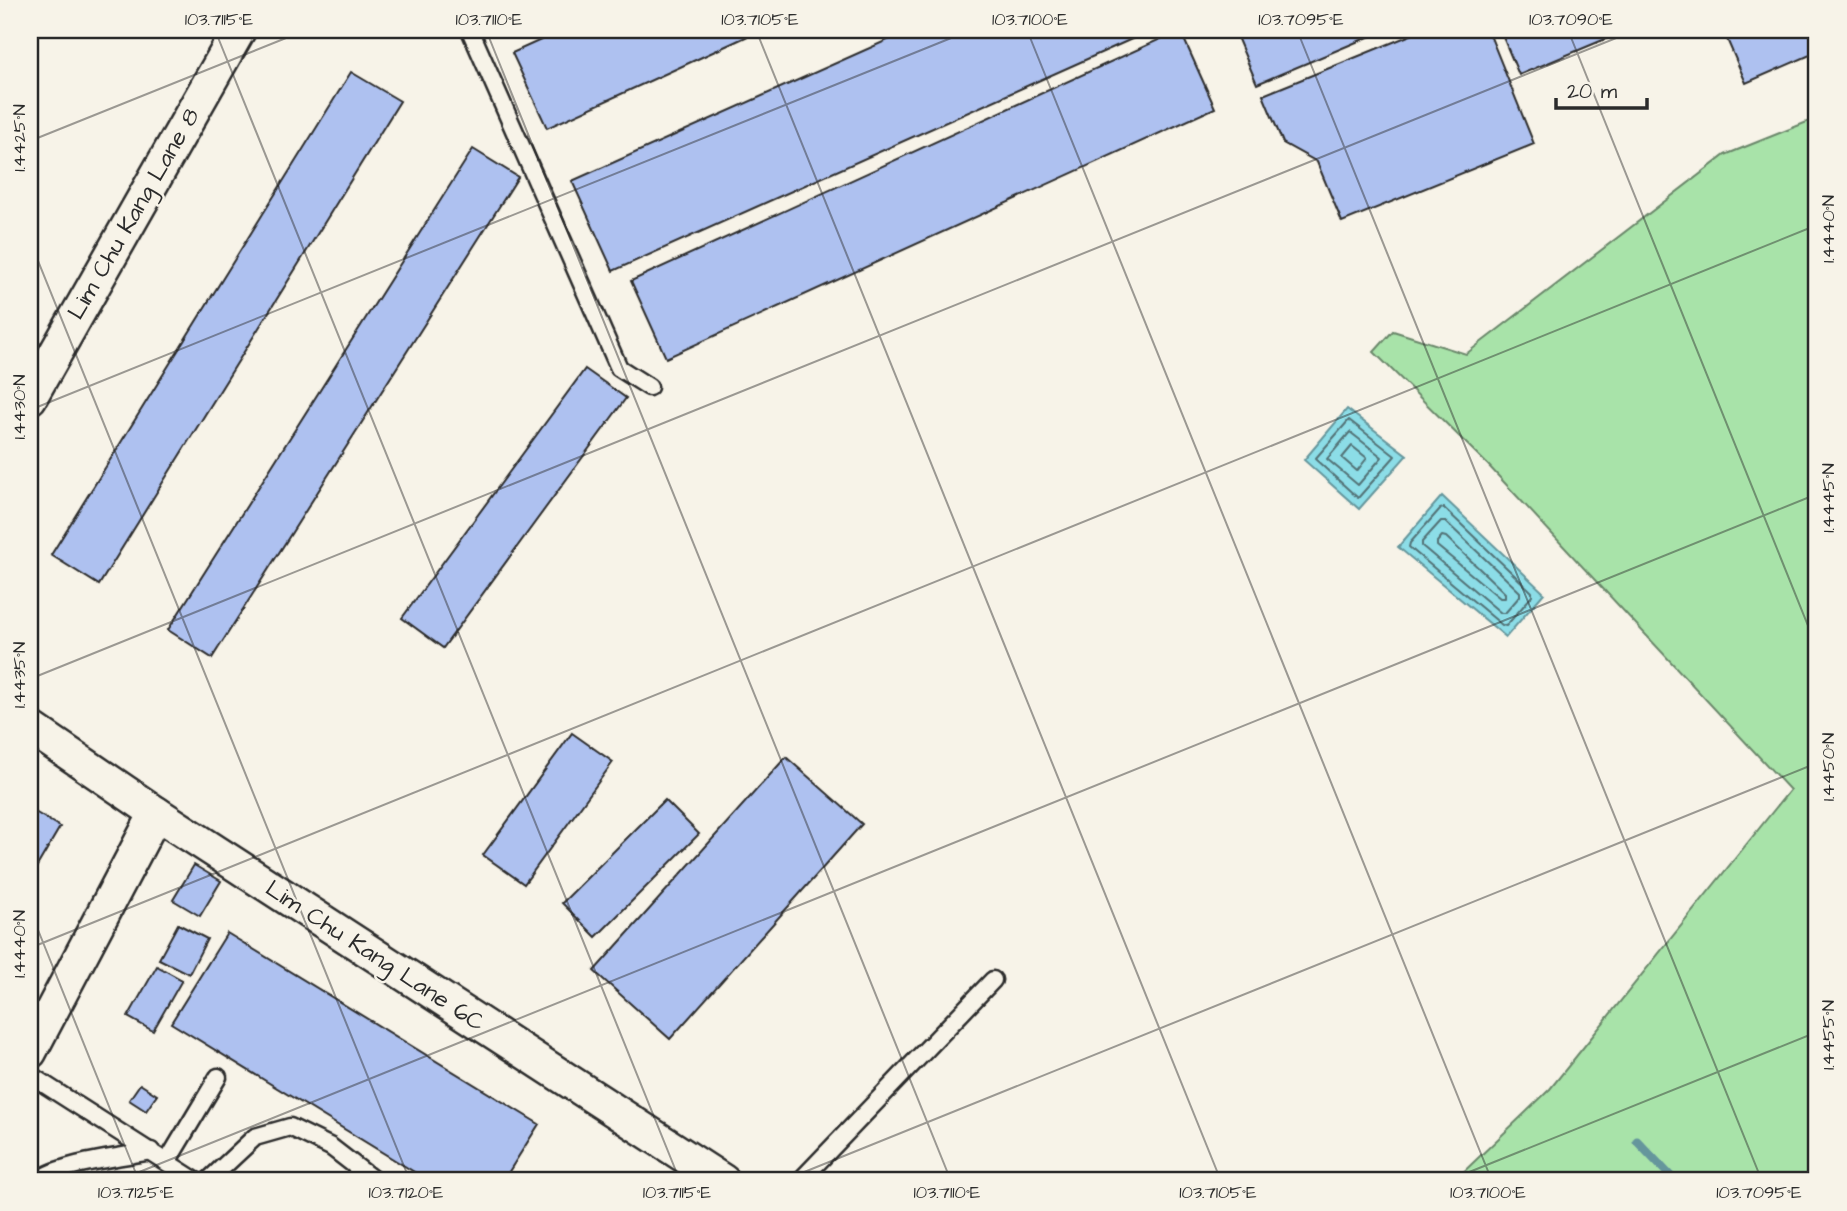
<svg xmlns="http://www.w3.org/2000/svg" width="1847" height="1211" font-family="'Architects Daughter',sans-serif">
<rect width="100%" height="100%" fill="#f7f3e8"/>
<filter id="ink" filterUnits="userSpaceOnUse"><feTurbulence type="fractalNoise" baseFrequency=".0143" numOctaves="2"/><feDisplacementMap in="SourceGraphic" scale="14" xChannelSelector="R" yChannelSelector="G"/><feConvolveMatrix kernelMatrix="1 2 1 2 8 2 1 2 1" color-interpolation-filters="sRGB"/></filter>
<g filter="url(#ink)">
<polygon fill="#a8e3a9" stroke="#6a876a" stroke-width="2" points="1817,118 1817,1181 1454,1181 1550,1089 1790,790 1488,465 1374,352 1393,331 1466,354 1725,155"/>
<g fill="#8cdde7" stroke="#65969c" stroke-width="2">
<polygon points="1347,409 1407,455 1359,509 1304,460"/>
<polygon points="1442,496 1544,593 1506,637 1398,547"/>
</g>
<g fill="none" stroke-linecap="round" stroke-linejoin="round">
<g stroke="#527276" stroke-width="2">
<polygon points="1349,420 1395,456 1358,498 1315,459"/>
<polygon points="1350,432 1382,457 1358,485 1327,459"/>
<polygon points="1352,446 1367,458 1357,471 1342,458"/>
<polygon points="1444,508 1532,592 1532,596 1506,626 1502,625 1409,547 1410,543 1440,509"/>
<polygon points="1441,521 1445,521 1520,592 1520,596 1505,613 1501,613 1422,546 1422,542"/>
<polygon points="1442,536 1446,537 1505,593 1505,598 1500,598 1437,546 1437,542"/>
</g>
<polyline stroke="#65969c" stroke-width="9" points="1637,1141 1675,1181"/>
</g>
<g fill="#aec1f0" stroke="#2b2b2b" stroke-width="2">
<polygon points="563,30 761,30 547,128 512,53"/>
<polygon points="910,30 1152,30 613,271 572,181"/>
<polygon points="1180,30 1215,108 666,358 631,281"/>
<polygon points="1234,30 1385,30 1257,84"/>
<polygon points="1423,30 1488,30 1534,144 1342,222 1317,162 1283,143 1263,95"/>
<polygon points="1500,30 1627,30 1519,75"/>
<polygon points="1723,30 1817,30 1817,52 1746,83"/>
<polygon points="351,72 400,101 99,585 51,555"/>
<polygon points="473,149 518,177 212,658 168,630"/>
<polygon points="585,369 626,398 443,648 402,618"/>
<polygon points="572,733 613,762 524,884 483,855"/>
<polygon points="786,757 862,824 670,1039 594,971"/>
<polygon points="665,800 699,834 596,937 562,903"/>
<polygon points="30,809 60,827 30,878"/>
<polygon points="194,865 221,881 200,916 173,900"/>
<polygon points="178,924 207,939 189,974 159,959"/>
<polygon points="227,933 539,1124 503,1181 429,1181 171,1023"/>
<polygon points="157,966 182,980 153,1031 128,1017"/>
<polygon points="140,1084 157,1095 146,1111 129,1100"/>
</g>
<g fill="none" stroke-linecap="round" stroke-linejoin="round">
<g stroke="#2b2b2b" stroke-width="21">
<g id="service">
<polyline points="470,30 619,368 649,387"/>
<polyline points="30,1075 196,1181"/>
<polyline points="167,1162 218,1077"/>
<path d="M 37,1181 C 60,1163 121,1157 151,1151"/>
<polyline points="208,1181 255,1137 290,1127 331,1147 375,1181"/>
<polyline points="800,1181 993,980"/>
</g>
</g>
<g stroke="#2b2b2b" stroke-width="37">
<g id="minor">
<polyline points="30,398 239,30"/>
<polyline points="30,727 156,813 723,1181"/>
<polyline points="30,1052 156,813"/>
</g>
</g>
<use href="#service" stroke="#f7f3e8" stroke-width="16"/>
<use href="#minor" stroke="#f7f3e8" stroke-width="32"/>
</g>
</g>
<path fill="none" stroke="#2b2b2b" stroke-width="2" stroke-opacity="0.45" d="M 215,30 L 680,1181M 486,30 L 951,1181M 756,30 L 1221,1181M 1027,30 L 1492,1181M 1297,30 L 1762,1181M 1568,30 L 1817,648M 30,141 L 306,30M 30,241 L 410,1181M 30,410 L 971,30M 30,679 L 1636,30M 30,910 L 139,1181M 30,948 L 1817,225M 117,1181 L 1817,494M 782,1181 L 1817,763M 1447,1181 L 1817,1032"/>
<g text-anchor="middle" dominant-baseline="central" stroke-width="5" stroke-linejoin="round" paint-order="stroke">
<g font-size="24" fill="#2b2b2b" stroke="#f7f3e8">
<text transform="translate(134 214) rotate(-60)">Lim Chu Kang Lane 8</text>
<text transform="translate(375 956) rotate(33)">Lim Chu Kang Lane 6C</text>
</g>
</g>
<rect width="1847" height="1211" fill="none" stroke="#f7f3e8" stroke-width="77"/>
<path d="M1556 98v10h91v-10" fill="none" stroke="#2b2b2b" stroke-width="3.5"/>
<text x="1567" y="98" font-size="21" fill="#2b2b2b" stroke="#f7f3e8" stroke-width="5" paint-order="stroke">20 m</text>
<rect x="38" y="38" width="1770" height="1134" fill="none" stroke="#2b2b2b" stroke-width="2.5"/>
<g font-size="18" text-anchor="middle" fill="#2b2b2b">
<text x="219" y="25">103.7115°E</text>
<text x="489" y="25">103.7110°E</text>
<text x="760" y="25">103.7105°E</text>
<text x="1030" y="25">103.7100°E</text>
<text x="1301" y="25">103.7095°E</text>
<text x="1571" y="25">103.7090°E</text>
<text transform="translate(19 138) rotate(-90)" y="6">1.4425°N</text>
<text transform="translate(1828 229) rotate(-90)" y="6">1.4440°N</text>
<text transform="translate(19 407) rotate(-90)" y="6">1.4430°N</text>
<text transform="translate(1828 498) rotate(-90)" y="6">1.4445°N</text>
<text transform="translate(19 675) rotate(-90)" y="6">1.4435°N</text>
<text transform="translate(1828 767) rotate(-90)" y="6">1.4450°N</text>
<text transform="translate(19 944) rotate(-90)" y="6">1.4440°N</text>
<text transform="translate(1828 1035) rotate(-90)" y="6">1.4455°N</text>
<text x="136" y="1198">103.7125°E</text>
<text x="406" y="1198">103.7120°E</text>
<text x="677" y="1198">103.7115°E</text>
<text x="947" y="1198">103.7110°E</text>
<text x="1218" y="1198">103.7105°E</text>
<text x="1488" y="1198">103.7100°E</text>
<text x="1759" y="1198">103.7095°E</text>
</g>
</svg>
